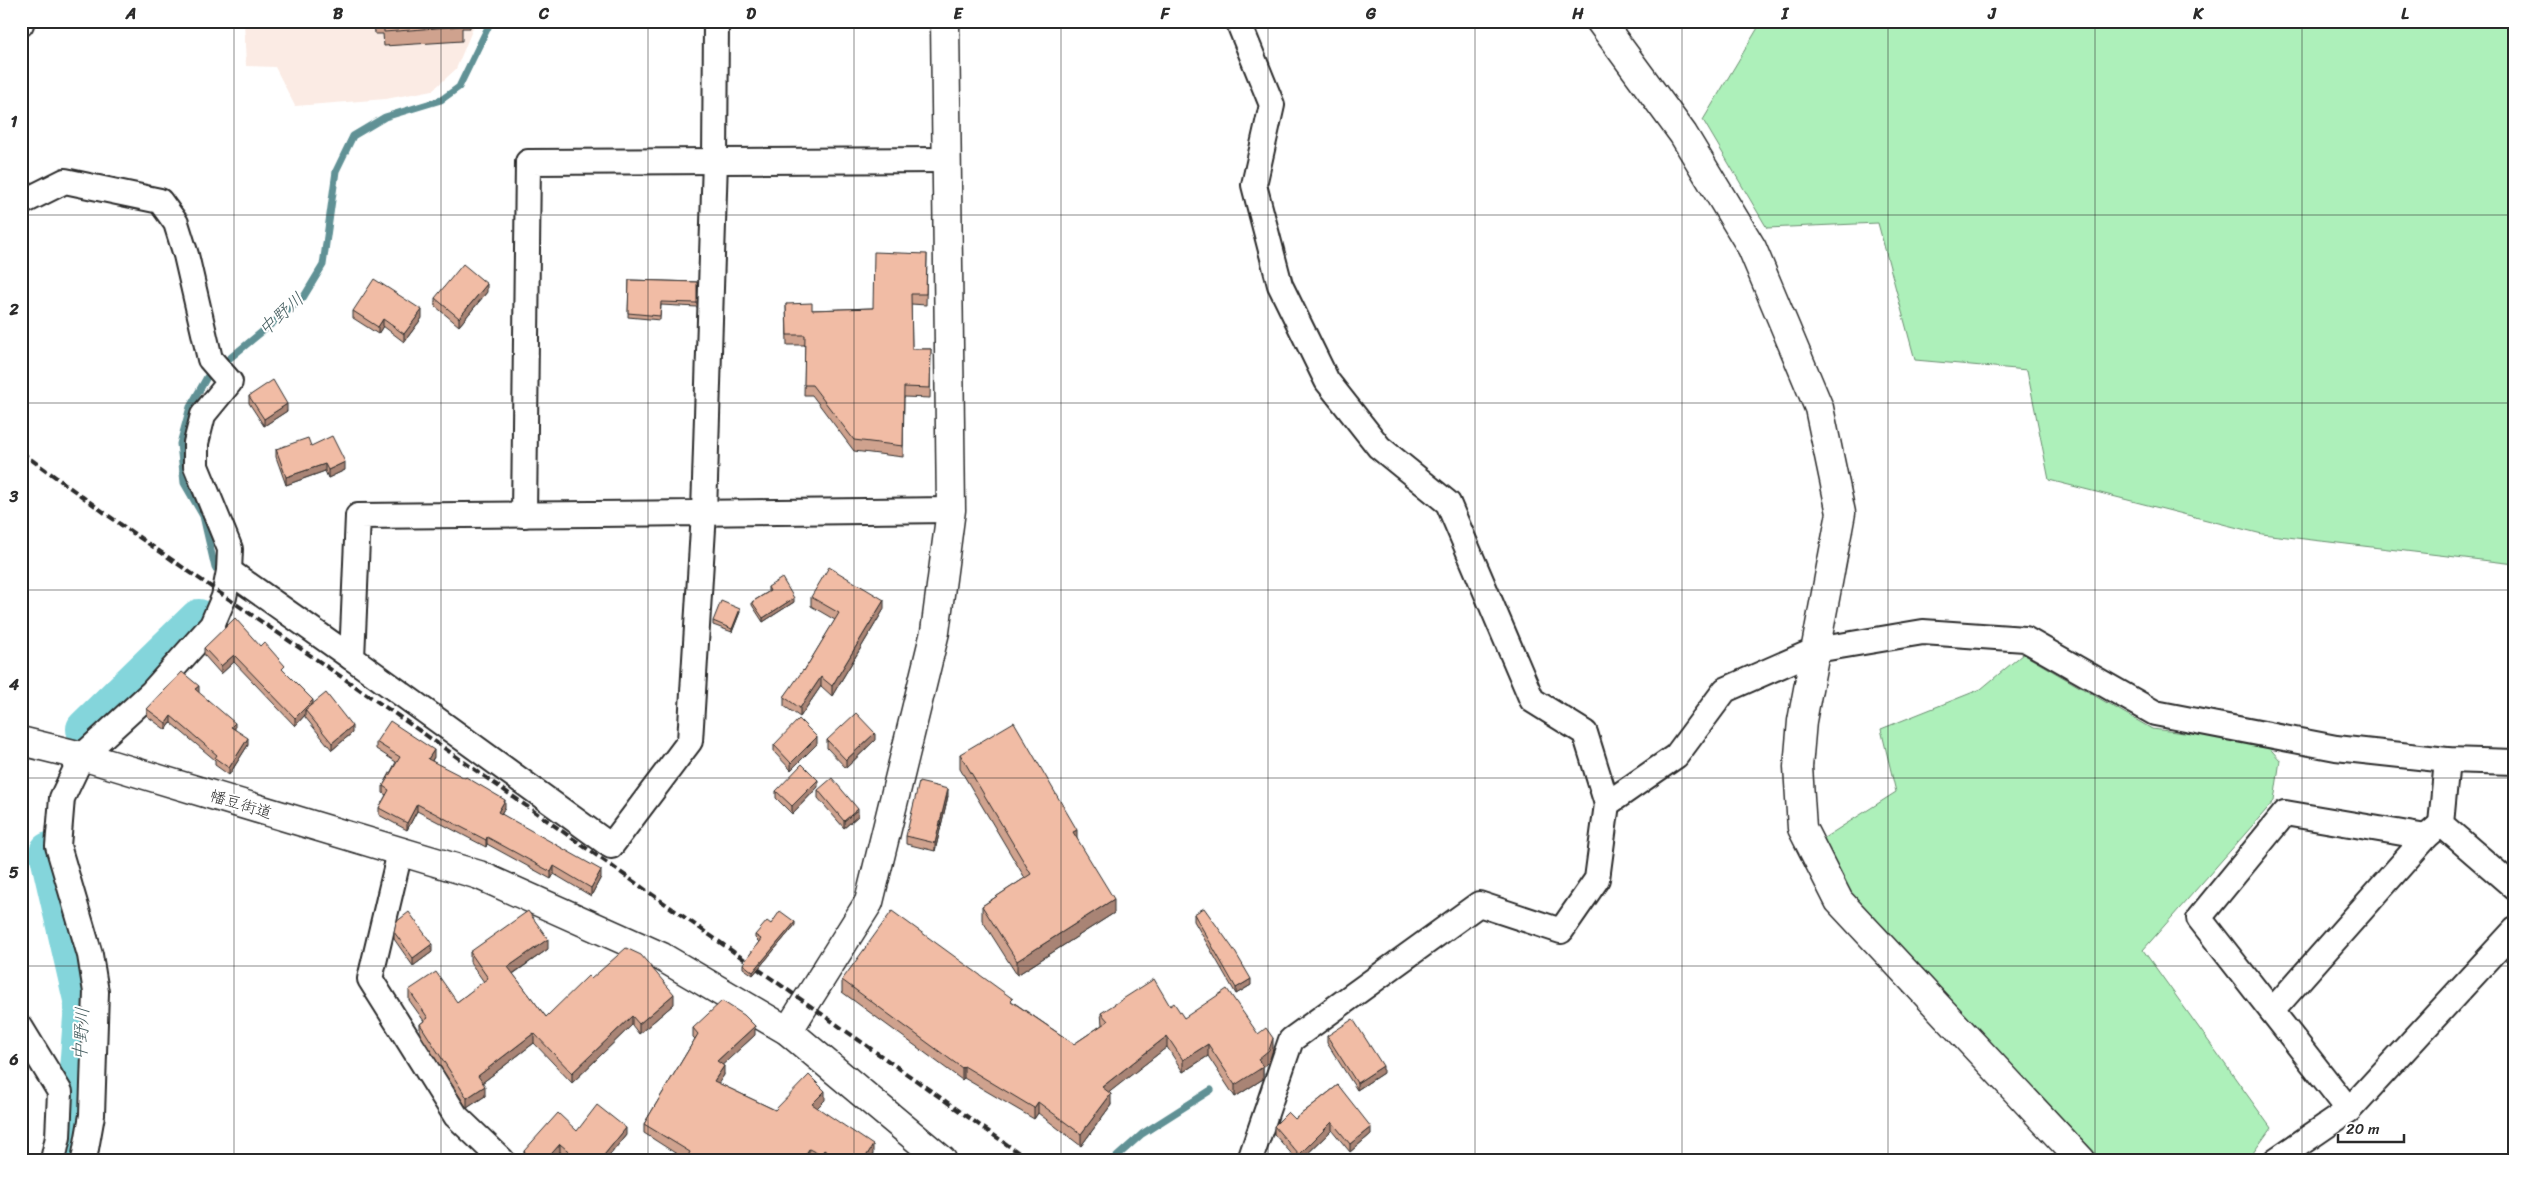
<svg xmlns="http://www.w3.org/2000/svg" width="2536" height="1181" font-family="Sriracha,'Klee One',sans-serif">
<rect width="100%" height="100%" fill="#fff"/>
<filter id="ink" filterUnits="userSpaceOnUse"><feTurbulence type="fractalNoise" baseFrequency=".02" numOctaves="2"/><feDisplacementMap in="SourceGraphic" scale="10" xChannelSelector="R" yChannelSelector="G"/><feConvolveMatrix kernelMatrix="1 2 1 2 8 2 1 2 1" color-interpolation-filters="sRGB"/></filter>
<g filter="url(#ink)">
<polygon fill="#fbebe4" points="244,21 476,21 456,69 433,90 386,99 295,106 275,67 246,66"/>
<g fill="#adf0ba" stroke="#6c8e72">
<polygon points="1762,21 2515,21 2515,564 2262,534 2049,480 2027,370 1915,360 1878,223 1767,228 1703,120"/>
<polygon points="2023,654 2152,729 2265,743 2280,760 2274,801 2143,950 2271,1128 2253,1153 2239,1160 2102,1160 1848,894 1824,838 1896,792 1881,729 1981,689"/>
</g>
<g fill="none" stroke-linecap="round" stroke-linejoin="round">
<g stroke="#609195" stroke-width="7">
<polyline points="215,568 203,516 184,483 180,444 190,407 207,377 303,298 323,265 336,171 353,136 385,117 441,100 459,87 491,21"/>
<polyline points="1113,1160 1142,1134 1211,1090"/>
</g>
<g stroke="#84d5db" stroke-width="40">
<polyline points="86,729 199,619"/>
<polyline points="49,852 84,1004 73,1149 69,1160"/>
</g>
<g stroke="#2b2b2b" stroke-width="28">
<g id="street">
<polyline points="1238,21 1272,105 1254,185 1280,285 1327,381 1379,447 1448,503 1532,700 1585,733 1607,804"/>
<path d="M 716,23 L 715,160 L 704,512 L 690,741 L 611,846 L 352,658 L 358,516 C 556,515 753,512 951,510"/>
<polyline points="21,24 21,21"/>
<polyline points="21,203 65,181 160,201 176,223 186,255 210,359 230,382 203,415 196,443 196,466 230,549 229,571 224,597 212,625 152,692 82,756 62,798 58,846 90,955 96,992 92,1115 84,1160"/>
<polyline points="524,515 528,162 947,160"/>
<polyline points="229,571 352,658"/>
<polyline points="2447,760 2441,824 2515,888"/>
<polyline points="400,852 370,979 456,1116 502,1160"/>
<polyline points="2272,1011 2426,837"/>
<polyline points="21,1028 60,1092 58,1137 53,1160"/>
<polyline points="2349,1110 2199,918 2285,813 2426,837 2441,824"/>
<polyline points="1250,1160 1291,1040 1479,904 1561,931 1597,879 1607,804 1676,756 1725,690 1816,650 1923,632 2025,639 2155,713 2336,748 2447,760 2515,762"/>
<polyline points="2276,1160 2349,1110 2515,930"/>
</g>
</g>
<g stroke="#2b2b2b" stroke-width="31">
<g id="secondary">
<polyline points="1600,21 1683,134 1752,248 1819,408 1841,513 1802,721 1798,767 1802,828 1839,901 2081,1160"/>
<polyline points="21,741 82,756 479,875 662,957 788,1031 942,1160"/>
<polyline points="788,1031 869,902 935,632 951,510 945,21"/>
</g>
</g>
<use href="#street" stroke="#fff" stroke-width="24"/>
<use href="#secondary" stroke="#fff" stroke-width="28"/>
<polyline stroke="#2b2b2b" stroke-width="4" stroke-dasharray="8 4" stroke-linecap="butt" points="21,452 120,524 420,731 1029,1160"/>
</g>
<g fill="#cfa28e" stroke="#2b2b2b">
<polygon points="374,21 470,21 470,28 462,28 462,41 384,46 383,34 375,34"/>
<polygon points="927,254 926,305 911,304 912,349 931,349 930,398 904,397 903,457 854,451 812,395 804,395 805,345 787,345 786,304 812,310 873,308"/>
<polygon points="629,280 697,282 697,307 661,305 660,320 628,317"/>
<polygon points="487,292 459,326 435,306 435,298"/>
<polygon points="353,311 422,318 404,342 383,326 378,334 353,318"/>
<polygon points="249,396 287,411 264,426 249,403"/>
<polygon points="311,446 345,470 328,478 325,471 286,485 276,457 276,449"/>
<polygon points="768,587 794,602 763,622 752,605 752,602 768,592"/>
<polygon points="811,597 884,609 832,696 821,686 800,717 784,706 784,697 804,671 835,620 811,606"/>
<polygon points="740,612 732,632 713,625 713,621"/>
<polygon points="260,646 285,673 313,704 352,733 332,750 305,717 305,715 295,726 234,662 221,674 204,655 204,648"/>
<polygon points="199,693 235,730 248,745 229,775 215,765 215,760 171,723 166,730 147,716 147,709"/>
<polygon points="827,740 875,740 846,768 827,748"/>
<polygon points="376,742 434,757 432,761 505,807 501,814 601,877 591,896 554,874 551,879 487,844 486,847 417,811 407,830 379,815 379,808 386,795 383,793 383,786 396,762 376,749"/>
<polygon points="817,744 791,770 774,752 774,745"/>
<polygon points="960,754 1077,839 1114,913 1017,975 982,920 982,906 1025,878 960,769"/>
<polygon points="818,787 792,814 776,798 776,791"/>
<polygon points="818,790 858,816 844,828 818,798"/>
<polygon points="948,796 935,851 906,844 906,836"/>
<polygon points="1194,914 1251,985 1236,994 1194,921"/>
<polygon points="771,924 795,925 753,975 743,968 743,964 759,942 755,938 755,935"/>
<polygon points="394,932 432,952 413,966 394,939"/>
<polygon points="548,949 513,974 546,1017 591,979 674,1004 639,1034 632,1025 572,1083 534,1043 482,1083 485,1096 467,1108 420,1034 420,1024 424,1021 409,1000 409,990 457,1002 484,982 470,962 470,952"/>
<polygon points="842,980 1013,1002 1074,1044 1102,1025 1101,1013 1170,1006 1184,1018 1258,1034 1273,1049 1269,1062 1263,1067 1263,1079 1235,1097 1208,1056 1183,1072 1167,1047 1109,1092 1111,1105 1081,1146 1038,1113 1034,1119 964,1078 962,1080 842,992"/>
<polygon points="693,1028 755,1035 722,1065 724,1075 718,1083 775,1110 825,1100 817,1108 873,1154 870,1160 826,1160 824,1159 823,1160 813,1160 809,1158 808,1160 686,1160 644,1133 644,1124 695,1039 693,1037"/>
<polygon points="1327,1036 1383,1073 1357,1090 1327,1043"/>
<polygon points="1338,1085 1371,1134 1350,1152 1332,1130 1301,1160 1297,1160 1274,1134 1274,1126 1295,1119"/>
<polygon points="577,1131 626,1135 606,1160 570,1160 560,1152 553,1160 525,1160 524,1159 524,1151"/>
</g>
<g fill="#a98474" stroke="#2b2b2b">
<polygon points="487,284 487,292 459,326 459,318"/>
<polygon points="422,310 422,318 404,342 404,334"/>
<polygon points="383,319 383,326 378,334 378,327"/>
<polygon points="287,404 287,411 264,426 264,419"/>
<polygon points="345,462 345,470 328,478 328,470"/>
<polygon points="325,464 325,471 286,485 286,477"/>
<polygon points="794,598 794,602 763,622 763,618"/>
<polygon points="884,600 884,609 832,696 832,686"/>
<polygon points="740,609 740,612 732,632 732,629"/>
<polygon points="234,655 234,662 221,674 221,666"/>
<polygon points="821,677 821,686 800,717 800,708"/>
<polygon points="199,686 199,693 195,689"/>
<polygon points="313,700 313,708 305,710 305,715 295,726 295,718"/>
<polygon points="171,716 171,723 166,730 166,723"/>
<polygon points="235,723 235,730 231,727"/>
<polygon points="352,726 352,733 332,750 332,743"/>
<polygon points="875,733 875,740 846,768 846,760"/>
<polygon points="817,737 817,744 791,770 791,763"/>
<polygon points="248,738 248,745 229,775 229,768"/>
<polygon points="434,750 434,757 428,767 428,759"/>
<polygon points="818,780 818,787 792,814 792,806"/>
<polygon points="948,789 948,796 935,851 935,843"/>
<polygon points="505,800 505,807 498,819 498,812"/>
<polygon points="417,804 417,811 407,830 407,823"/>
<polygon points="858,809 858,816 844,828 844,821"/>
<polygon points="1077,830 1077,844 1073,832"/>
<polygon points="487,837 487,844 486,847 486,840"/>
<polygon points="554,866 554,874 551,879 551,872"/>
<polygon points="601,870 601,877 591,896 591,888"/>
<polygon points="1114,899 1114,913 1017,975 1017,961"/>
<polygon points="795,922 795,925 753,975 753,972"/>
<polygon points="548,939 548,949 508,977 508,967"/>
<polygon points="432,944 432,952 413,966 413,958"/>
<polygon points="1251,979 1251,985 1236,994 1236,988"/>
<polygon points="674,994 674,1004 639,1034 639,1024"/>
<polygon points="632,1016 632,1025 572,1083 572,1073"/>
<polygon points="755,1026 755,1035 717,1070 717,1061"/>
<polygon points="534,1033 534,1043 478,1086 478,1076"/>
<polygon points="1167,1036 1167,1047 1102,1098 1102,1087"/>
<polygon points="1273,1038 1273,1049 1269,1062 1259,1070 1263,1067 1263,1079 1235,1097 1235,1085 1258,1059"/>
<polygon points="1208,1044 1208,1056 1183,1072 1183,1060"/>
<polygon points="724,1066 724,1075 714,1090 714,1081"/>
<polygon points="964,1066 964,1078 962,1080 962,1068"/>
<polygon points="1383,1066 1383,1073 1357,1090 1357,1083"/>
<polygon points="485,1086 485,1096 467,1108 467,1098"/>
<polygon points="825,1091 825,1100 812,1113 812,1104"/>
<polygon points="1111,1094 1111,1105 1081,1146 1081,1134"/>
<polygon points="1038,1102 1038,1113 1034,1119 1034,1108"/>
<polygon points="1332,1122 1332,1130 1301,1160 1299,1160 1299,1155"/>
<polygon points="1371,1127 1371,1134 1350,1152 1350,1144"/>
<polygon points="626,1128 626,1135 606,1160 600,1160"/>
<polygon points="560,1144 560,1152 553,1160 546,1160"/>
<polygon points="873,1145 873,1154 870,1160 864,1160"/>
<polygon points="809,1149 809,1158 808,1160 802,1160"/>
<polygon points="824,1150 824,1159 823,1160 821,1160 821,1155"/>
</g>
<g fill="#f1bca5" stroke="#2b2b2b">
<polygon points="384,21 461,21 462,26 384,32"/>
<polygon points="874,252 927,254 926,294 911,294 912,349 931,349 930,388 904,387 903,446 854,440 812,385 804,385 805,335 787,335 786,304 812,303 812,310 873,308"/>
<polygon points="463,264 487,284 459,318 435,298"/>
<polygon points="374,279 422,310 404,334 383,319 378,327 353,311"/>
<polygon points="629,280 697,282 697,303 661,302 660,316 628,313"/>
<polygon points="273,380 287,404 264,419 249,396"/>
<polygon points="332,436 345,462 328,470 325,464 286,477 276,449 308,438 311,446"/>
<polygon points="829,567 884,600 832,686 821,677 800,708 784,697 803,670 804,671 839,613 811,597"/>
<polygon points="782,578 794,598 763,618 752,602 770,591 768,587"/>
<polygon points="721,601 740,609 732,629 713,621"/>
<polygon points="235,618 260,646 264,642 285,666 282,669 313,700 295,718 234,655 221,666 204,648"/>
<polygon points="182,672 199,686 195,689 235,723 231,727 248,738 229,768 215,758 217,755 171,716 166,723 147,709"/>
<polygon points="326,693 352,726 332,743 305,710"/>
<polygon points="856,713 875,733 846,760 827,740"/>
<polygon points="799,719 817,737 791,763 774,745"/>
<polygon points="390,721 434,750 428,759 465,778 466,777 505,800 498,812 601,870 591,888 554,866 551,872 487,837 486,840 417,804 407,823 379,808 389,790 383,786 400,757 376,742"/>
<polygon points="1014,722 1077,830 1073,832 1114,899 1017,961 982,906 1031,874 960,754"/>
<polygon points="802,764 818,780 792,806 776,791"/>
<polygon points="832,778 858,809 844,821 818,790"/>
<polygon points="919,782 948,789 935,843 906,836"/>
<polygon points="1204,908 1234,950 1251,979 1236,988 1194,914"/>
<polygon points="528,911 548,939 508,967 546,1017 588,976 591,979 626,948 641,955 674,994 639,1024 632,1016 572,1073 534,1033 478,1076 485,1086 467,1098 420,1024 428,1018 409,990 436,972 457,1002 488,978 470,952"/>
<polygon points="780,911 795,922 753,972 743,964 761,939 755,935 767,921 771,924"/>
<polygon points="892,911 1013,999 1011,1001 1074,1044 1108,1021 1101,1013 1154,979 1170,1006 1174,1003 1184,1018 1227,989 1258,1034 1266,1028 1273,1038 1269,1050 1258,1059 1263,1067 1235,1085 1208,1044 1183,1060 1167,1036 1102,1087 1111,1094 1081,1134 1038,1102 1034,1108 964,1066 962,1068 842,980"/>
<polygon points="409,912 432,944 413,958 394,932 396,922"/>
<polygon points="722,1001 744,1015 755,1026 717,1061 724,1066 714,1081 775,1110 809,1075 825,1091 812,1104 873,1145 864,1160 840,1160 824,1150 821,1155 809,1149 802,1160 686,1160 690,1152 644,1124 698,1034 693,1028"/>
<polygon points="1353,1019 1383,1066 1357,1083 1327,1036"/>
<polygon points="1338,1085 1371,1127 1350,1144 1332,1122 1299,1155 1274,1126 1288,1112 1295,1119"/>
<polygon points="597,1105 626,1128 600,1160 579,1160 560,1144 546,1160 533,1160 524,1151 558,1113 577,1131"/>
</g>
</g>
<path fill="none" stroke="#2b2b2b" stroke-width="1" stroke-opacity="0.55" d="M 234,21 L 234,1160M 441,21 L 441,1160M 648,21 L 648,1160M 854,21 L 854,1160M 1061,21 L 1061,1160M 1268,21 L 1268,1160M 1475,21 L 1475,1160M 1682,21 L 1682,1160M 1888,21 L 1888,1160M 2095,21 L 2095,1160M 2302,21 L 2302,1160M 21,215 L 2515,215M 21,403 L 2515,403M 21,590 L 2515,590M 21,778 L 2515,778M 21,966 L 2515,966"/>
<g text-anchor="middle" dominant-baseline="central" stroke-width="4" stroke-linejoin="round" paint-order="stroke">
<g font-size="16" fill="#2b2b2b" stroke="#fff">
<text transform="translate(241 804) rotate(17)">幡豆街道</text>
</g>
<g font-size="18" font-style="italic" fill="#465e60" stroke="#fff">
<text transform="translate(281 314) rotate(-42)">中野川</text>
<text transform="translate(81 1034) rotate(-87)">中野川</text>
</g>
</g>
<rect width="2536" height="1181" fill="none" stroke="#fff" stroke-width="55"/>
<path d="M2338 1134v8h66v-8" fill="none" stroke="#2b2b2b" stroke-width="2.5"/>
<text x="2346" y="1134" font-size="15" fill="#2b2b2b" stroke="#ffffff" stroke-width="4" paint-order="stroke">20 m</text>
<rect x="28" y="28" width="2480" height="1126" fill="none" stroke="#2b2b2b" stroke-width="2"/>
<g font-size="16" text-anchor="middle" font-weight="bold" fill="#2b2b2b">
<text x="131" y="19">A</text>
<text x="338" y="19">B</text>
<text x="544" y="19">C</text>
<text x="751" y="19">D</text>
<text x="958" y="19">E</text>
<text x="1165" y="19">F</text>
<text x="1371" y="19">G</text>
<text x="1578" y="19">H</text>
<text x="1785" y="19">I</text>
<text x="1992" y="19">J</text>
<text x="2198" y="19">K</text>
<text x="2405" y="19">L</text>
<text x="14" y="127">1</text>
<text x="14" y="315">2</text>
<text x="14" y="502">3</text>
<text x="14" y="690">4</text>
<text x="14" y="878">5</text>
<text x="14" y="1065">6</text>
</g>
</svg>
